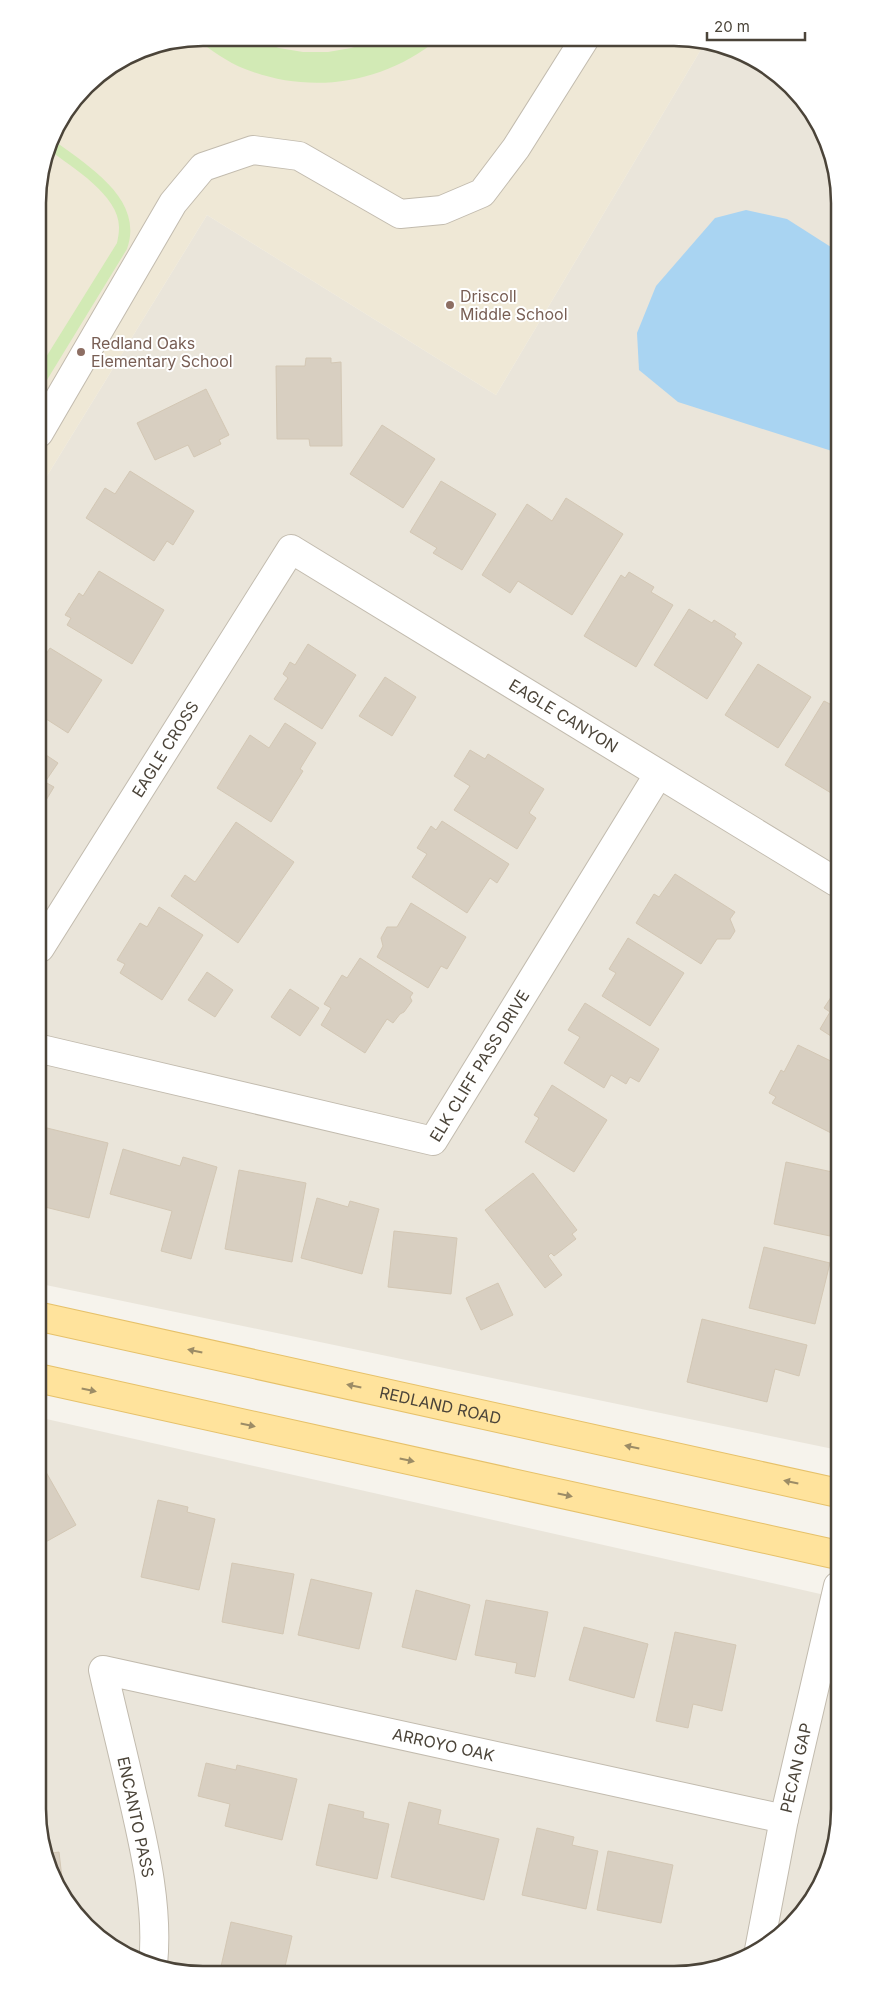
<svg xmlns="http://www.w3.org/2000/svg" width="877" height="2012" font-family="Inter,sans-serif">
<rect width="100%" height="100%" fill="#f6f3ec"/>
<g fill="#eae5da">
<polygon points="706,41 783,79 817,120 834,161 838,1450 41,1284 39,489 207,215 496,395"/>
<polygon points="42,1418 838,1598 839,1819 827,1872 799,1918 757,1952 716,1969 171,1971 130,1957 86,1926 43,1851"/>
</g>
<polygon fill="#efe8d6" points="203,38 706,41 496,395 207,215 39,489 38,192 55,130 94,79 140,50"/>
<g fill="#d2eab5">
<path d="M 203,38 L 252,38 L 279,48 L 303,52 L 328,52 L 351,48 L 380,39 L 438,39 C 384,84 310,95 245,69 C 227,62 211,50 196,39 Z"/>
<path d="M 52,139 C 86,165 145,198 127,249 L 39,393 L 38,370 L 117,243 C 118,238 119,233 119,228 C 120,196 72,167 49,150 Z"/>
</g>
<polygon fill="#a9d4f2" points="746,210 787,219 834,249 835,452 678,402 639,370 637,333 656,286 715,218"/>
<g fill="#d8cfc1" stroke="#d3c7b4">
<polygon points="306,358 331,358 331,363 341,362 342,446 310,446 309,439 277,439 276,366 305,366"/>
<polygon points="206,389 229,435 219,440 221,444 194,457 188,445 155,460 137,423"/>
<polygon points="382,425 435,459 403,508 350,474"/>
<polygon points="130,471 194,511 173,545 167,541 154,561 86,518 105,488 115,494"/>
<polygon points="441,481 496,514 462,570 433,553 437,548 410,532"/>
<polygon points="566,498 623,534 572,615 518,581 510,593 482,575 527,504 552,521"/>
<polygon points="99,571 164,610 132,664 67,625 71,618 65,615 79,593 83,596"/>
<polygon points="629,572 654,587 651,592 673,605 636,667 584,636 621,575 625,578"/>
<polygon points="689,609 712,623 714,620 736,634 734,637 742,643 707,699 654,665"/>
<polygon points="308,644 356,675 322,729 274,699 288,678 283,674 290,662 295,665"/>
<polygon points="50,648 102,680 68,733 40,715 39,665"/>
<polygon points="758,664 811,697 778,748 725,715"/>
<polygon points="385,677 416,697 392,736 359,716"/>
<polygon points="824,701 836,707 836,796 785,765"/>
<polygon points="285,723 316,743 300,769 303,771 271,822 217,788 250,735 269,748"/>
<polygon points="470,750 485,759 488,754 544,789 529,813 536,818 517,849 454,810 470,786 454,776"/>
<polygon points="40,751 58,763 45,782 54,787 40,810"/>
<polygon points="442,821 509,864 497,883 490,878 467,913 412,877 427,854 417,848 431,826 436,830"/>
<polygon points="236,822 294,862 238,943 171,896 185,875 195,882"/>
<polygon points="675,874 735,912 730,919 735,931 730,939 717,939 701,964 636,923 654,894 659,897"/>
<polygon points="411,903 466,937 447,969 441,966 428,988 377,957 383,946 381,938 387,927 397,927"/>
<polygon points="159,907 203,935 162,1000 120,973 125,964 117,960 140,923 147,927"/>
<polygon points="628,938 684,973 650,1026 602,996 616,973 609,969"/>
<polygon points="360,958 413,993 410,997 412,1001 404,1012 400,1014 393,1023 387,1019 365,1053 321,1025 331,1008 324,1004 342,975 347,978"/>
<polygon points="207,972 233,990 215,1017 188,1000"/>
<polygon points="837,988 837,1040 820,1029 830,1012 824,1008"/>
<polygon points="290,989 319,1008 300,1036 271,1017"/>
<polygon points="585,1003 659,1049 639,1082 630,1077 626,1084 611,1075 604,1088 564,1063 580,1037 568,1030"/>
<polygon points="798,1045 837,1064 837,1136 772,1103 776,1097 769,1093 781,1070 784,1072"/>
<polygon points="552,1085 607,1120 574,1172 525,1142 539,1118 534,1115"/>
<polygon points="47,1128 108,1143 89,1218 41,1206 41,1153"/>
<polygon points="123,1149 180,1166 183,1157 217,1167 191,1259 161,1251 172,1211 110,1194"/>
<polygon points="786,1162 837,1173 837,1209 836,1209 830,1236 774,1224"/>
<polygon points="239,1170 306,1183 292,1262 225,1249"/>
<polygon points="533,1173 577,1230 572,1234 576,1239 554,1256 551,1253 548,1256 562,1275 545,1288 485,1210"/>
<polygon points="317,1198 348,1207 350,1201 379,1209 362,1274 301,1258"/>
<polygon points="394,1231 457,1238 451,1294 388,1287"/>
<polygon points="764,1247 830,1263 815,1324 749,1308"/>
<polygon points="498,1283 513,1315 481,1330 466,1298"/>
<polygon points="702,1319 807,1345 799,1376 775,1369 767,1402 687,1382"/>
<polygon points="42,1465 76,1525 42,1544"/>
<polygon points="158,1500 188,1507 187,1512 215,1519 199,1590 141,1577"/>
<polygon points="232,1563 294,1574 283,1634 222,1622"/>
<polygon points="311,1579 372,1593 359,1649 298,1635"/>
<polygon points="416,1590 470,1605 456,1660 402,1647"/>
<polygon points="486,1600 548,1612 535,1677 515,1673 517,1663 475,1655"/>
<polygon points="584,1627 648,1644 634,1698 569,1680"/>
<polygon points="675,1632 736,1645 722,1711 693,1704 688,1728 656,1721"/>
<polygon points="206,1763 236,1770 237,1765 297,1779 282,1840 225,1826 230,1804 198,1796"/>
<polygon points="409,1802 441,1810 438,1824 499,1839 484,1900 391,1877"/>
<polygon points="329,1804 364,1812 363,1818 389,1824 377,1879 316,1865"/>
<polygon points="537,1828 574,1837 572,1845 598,1851 586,1909 522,1895"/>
<polygon points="608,1851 673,1865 661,1923 597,1910"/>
<polygon points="59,1852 63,1887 45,1854"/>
<polygon points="231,1922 292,1936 284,1971 220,1971"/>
</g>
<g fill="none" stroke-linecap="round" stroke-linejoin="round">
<g stroke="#c2bbae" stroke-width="30">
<g id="minor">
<polyline points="39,433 173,203 203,167 253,150 299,156 400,214 442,210 482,193 516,148 584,40"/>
<path id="s1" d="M 40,948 L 291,549 L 836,882"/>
<path id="s2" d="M 41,1049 L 433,1141 L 658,775"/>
<path id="s3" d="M 759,1950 L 784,1819 L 838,1586"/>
<path id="s4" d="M 153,1965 C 159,1906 144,1846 131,1789 C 122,1749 112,1710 103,1670 L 784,1819"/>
</g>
</g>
<g stroke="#e6c16a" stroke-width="30">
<g id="major">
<path id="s5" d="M 41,1317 L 838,1493"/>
<polyline points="42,1379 838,1555"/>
</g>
</g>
<use href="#minor" stroke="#fff" stroke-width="28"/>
<use href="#major" stroke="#ffe39c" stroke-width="28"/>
</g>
<defs><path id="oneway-solid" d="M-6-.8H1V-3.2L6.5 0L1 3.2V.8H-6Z" transform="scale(1.25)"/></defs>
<g fill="#9c8c66">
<use href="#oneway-solid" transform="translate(195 1351) rotate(-168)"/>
<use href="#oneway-solid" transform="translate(354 1386) rotate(-168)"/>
<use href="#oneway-solid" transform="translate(89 1390) rotate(12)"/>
<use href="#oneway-solid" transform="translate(248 1425) rotate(12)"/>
<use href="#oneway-solid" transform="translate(632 1447) rotate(-168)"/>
<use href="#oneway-solid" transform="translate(407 1460) rotate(12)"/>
<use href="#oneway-solid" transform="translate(791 1482) rotate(-168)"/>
<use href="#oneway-solid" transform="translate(565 1495) rotate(12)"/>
</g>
<g fill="#8d6e63" stroke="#fff" stroke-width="2">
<circle cx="450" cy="305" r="5"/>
<circle cx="81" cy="352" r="5"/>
</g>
<g text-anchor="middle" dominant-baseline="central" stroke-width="4" stroke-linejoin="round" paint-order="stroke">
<g font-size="16" fill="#785e54" stroke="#fff" text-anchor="start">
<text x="460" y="296">Driscoll<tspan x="460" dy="18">Middle School</tspan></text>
<text x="91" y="343">Redland Oaks<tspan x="91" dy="18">Elementary School</tspan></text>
</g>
<g font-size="16" fill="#4b4439" stroke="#fff">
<text stroke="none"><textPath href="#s1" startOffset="791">EAGLE CANYON</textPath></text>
<text stroke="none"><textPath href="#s1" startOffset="235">EAGLE CROSS</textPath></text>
<text stroke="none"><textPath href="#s2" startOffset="491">ELK CLIFF PASS DRIVE</textPath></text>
<text stroke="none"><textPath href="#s5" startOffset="409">REDLAND ROAD</textPath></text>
<text stroke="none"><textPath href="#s4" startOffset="649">ARROYO OAK</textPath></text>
<text stroke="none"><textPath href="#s3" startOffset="186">PECAN GAP</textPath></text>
<text transform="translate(136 1817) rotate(78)">ENCANTO PASS</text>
</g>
</g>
<path d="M0 0H877V2012H0ZM203 46H674A157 157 0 0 1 831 203V1809A157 157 0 0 1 674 1966H203A157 157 0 0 1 46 1809V203A157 157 0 0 1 203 46Z" fill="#fff" fill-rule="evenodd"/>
<path fill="none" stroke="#4b4439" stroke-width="2.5" d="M203 46H674A157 157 0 0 1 831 203V1809A157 157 0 0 1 674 1966H203A157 157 0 0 1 46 1809V203A157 157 0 0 1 203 46Z"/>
<path d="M707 32v8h98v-8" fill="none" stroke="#4b4439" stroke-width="2.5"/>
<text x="714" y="32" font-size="15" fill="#4b4439" stroke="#ffffff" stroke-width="4" paint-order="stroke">20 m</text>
</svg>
